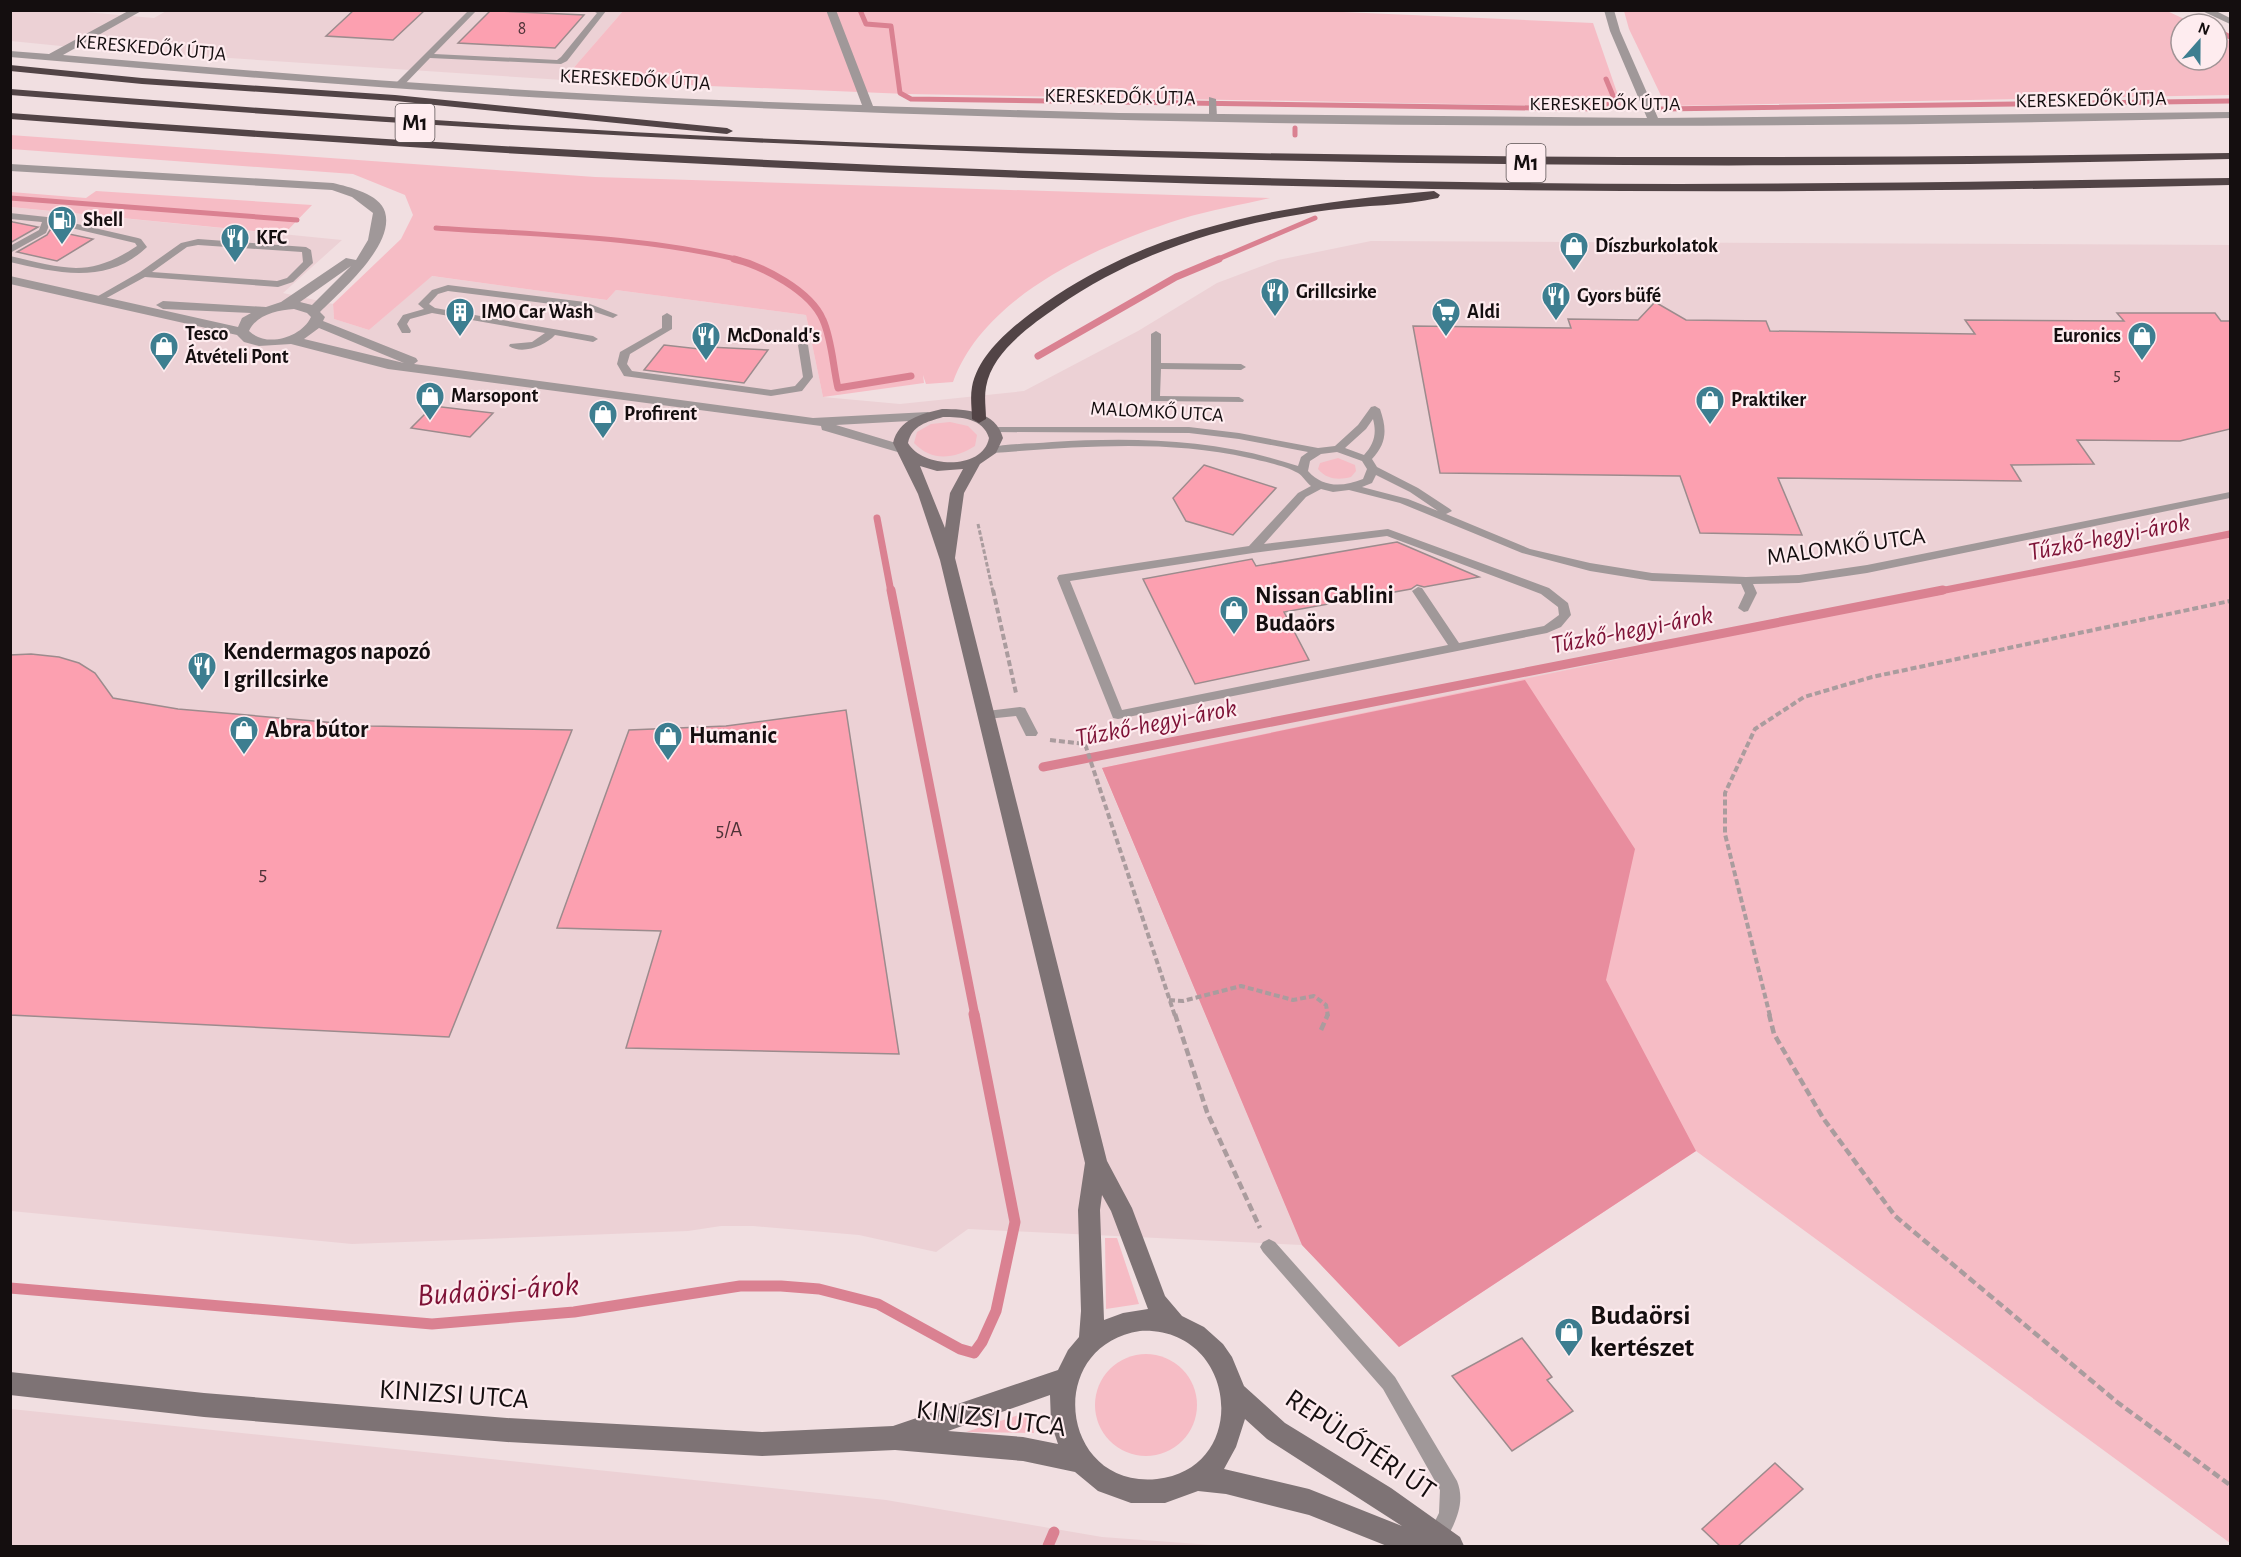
<svg xmlns="http://www.w3.org/2000/svg" width="2241" height="1557" font-family="'Alegreya Sans',sans-serif">
<rect width="100%" height="100%" fill="#f1dfe1"/>
<g fill="#ecd1d5">
<polygon points="168,10 623,11 563,80 91,49 11,41 10,11 73,11 154,18"/>
<polygon points="10,207 342,240 283,293 333,304 334,319 369,330 431,276 607,300 616,290 806,315 823,397 900,404 1024,391 1138,331 1217,283 1278,260 1371,241 2230,245 2230,530 1102,769 1302,1245 968,1229 936,1252 859,1235 753,1226 721,1226 688,1231 352,1244 11,1211"/>
<polygon points="11,1409 886,1500 1102,1537 1225,1546 11,1546"/>
</g>
<g fill="#f6bcc5">
<polygon points="623,11 1320,11 1593,23 1622,107 907,94 563,80"/>
<polygon points="1624,11 2167,11 2195,24 2181,24 2181,60 2217,60 2217,35 2230,41 2230,95 1666,106 1629,29"/>
<path d="M 10,135 L 595,177 L 1270,198 C 1241,205 1210,210 1181,219 C 1099,245 984,295 953,382 L 926,384 L 923,375 L 924,383 L 823,397 L 806,315 L 616,290 L 607,300 L 432,276 L 369,330 L 334,319 L 333,304 L 401,239 L 413,215 L 405,195 L 353,174 L 11,149 Z"/>
<polygon points="96,191 312,205 284,234 11,207 11,192 86,198"/>
<path d="M 950,422 L 968,426 L 977,435 L 975,446 C 954,459 932,462 914,443 L 917,432 L 931,424 Z"/>
<path d="M 1338,458 L 1355,465 L 1356,471 L 1351,477 C 1339,480 1327,480 1318,469 L 1320,463 Z"/>
<polygon points="2230,530 2230,1543 1696,1151 1399,1347 1302,1245 1102,768"/>
<polygon points="1105,1238 1117,1238 1139,1304 1106,1309"/>
<circle cx="1146" cy="1405" r="51"/>
<polygon points="1031,1411 1034,1433 966,1432"/>
</g>
<polygon fill="#e88d9e" points="1525,680 1635,849 1606,980 1696,1151 1399,1347 1302,1245 1102,768"/>
<g fill="none" stroke-linecap="round" stroke-linejoin="round">
<g stroke="#da8191" stroke-width="5">
<polyline points="860,10 866,24 891,26 900,93 911,99 1603,109"/>
<polyline points="2217,30 2230,37"/>
<polyline points="1596,107 1616,103 1606,79"/>
<polyline points="1661,109 2230,101"/>
<polyline points="1295,128 1295,135"/>
<polyline points="10,198 297,220"/>
<path d="M 436,228 C 538,235 641,236 740,260"/>
<polyline points="1216,260 1315,218"/>
</g>
<g stroke="#da8191" stroke-width="7">
<path d="M 734,259 C 763,266 811,291 823,320 C 832,340 833,367 838,388 L 911,376"/>
<polyline points="1038,356 1176,277 1219,259"/>
<polyline points="877,518 891,592"/>
<polyline points="1935,592 2230,534"/>
</g>
<g stroke="#da8191" stroke-width="9">
<polyline points="891,590 975,1016"/>
<polyline points="1043,767 1943,590"/>
</g>
<g stroke="#da8191" stroke-width="11">
<polyline points="10,1288 432,1324 574,1312 740,1286 781,1286 819,1289 878,1304 960,1349 974,1353 982,1342 996,1311 1015,1222 974,1014"/>
<polyline points="1048,1546 1054,1532"/>
</g>
</g>
<g fill="#fca0b0" stroke="#9c8b8d" stroke-width="1.5">
<polygon points="354,10 425,10 393,40 326,36"/>
<polygon points="491,10 498,11 584,15 555,48 458,43"/>
<polygon points="10,221 13,222 38,227 10,243"/>
<polygon points="50,230 93,239 57,261 17,252 47,235"/>
<polygon points="1655,302 1686,320 1766,321 1770,331 1975,334 1965,320 2124,321 2117,313 2215,313 2221,321 2230,321 2230,429 2180,441 2077,440 2094,464 2011,465 2021,481 1778,478 1802,535 1700,533 1680,476 1440,473 1413,326 1571,328 1568,319 1638,320"/>
<polygon points="664,345 708,350 709,347 768,350 744,383 644,370"/>
<polygon points="433,406 493,413 470,437 411,428"/>
<polygon points="1204,465 1276,488 1233,535 1186,521 1173,498"/>
<polygon points="1397,542 1479,577 1424,587 1417,585 1411,589 1284,612 1309,660 1195,684 1143,579 1252,559 1256,566"/>
<polygon points="31,654 59,657 79,663 95,673 113,698 178,709 371,726 572,730 449,1037 10,1015 10,655"/>
<polygon points="846,710 899,1054 626,1048 661,931 557,928 629,730 726,726"/>
<polygon points="1522,1338 1552,1377 1547,1380 1573,1411 1512,1451 1452,1376"/>
<polygon points="1775,1463 1803,1489 1738,1546 1720,1546 1702,1529"/>
</g>
<g fill="none" stroke-linecap="round" stroke-linejoin="round">
<polyline stroke="#aa9c9e" stroke-width="3" stroke-dasharray="4.5 2" stroke-linecap="butt" points="978,524 993,592"/>
<g stroke="#aa9c9e" stroke-width="4" stroke-dasharray="6 3" stroke-linecap="butt">
<polyline points="993,590 1016,693"/>
<polyline points="1050,740 1085,744 1175,1016"/>
<polyline points="1169,1000 1183,1001 1241,986 1293,1000 1314,996 1326,1005 1328,1016"/>
<polyline points="1770,1016 1725,834 1725,793 1755,729 1804,697 1872,677 2230,601"/>
</g>
<g stroke="#aa9c9e" stroke-width="4.5" stroke-dasharray="8 4" stroke-linecap="butt">
<polyline points="1175,1014 1207,1112 1260,1228"/>
<polyline points="1769,1014 1774,1034 1823,1118 1895,1216 2117,1402 2230,1485"/>
<polyline points="1321,1030 1328,1014"/>
</g>
<g fill="#a09899" fill-rule="evenodd">
<polygon points="469,10 477,10 434,54 557,60 561,57 597,13 591,10 606,11 567,61 561,64 430,58 402,87 396,87 396,83"/>
<polygon points="1209,97 1216,99 1217,117 1213,119 1209,117"/>
<path d="M 10,213 L 47,217 L 138,238 L 141,239 L 147,247 C 108,285 57,273 10,262 L 10,256 C 64,268 88,279 137,246 L 135,243 L 50,223 L 46,233 L 10,253 L 10,246 L 39,230 L 42,222 L 10,219 Z"/>
<path d="M 198,239 L 306,247 L 311,250 L 313,263 L 293,282 L 278,287 L 145,277 L 101,301 L 93,299 L 140,272 L 181,243 ZM 198,245 L 302,252 L 303,262 L 287,278 L 277,281 L 152,272 L 187,247 Z"/>
<path d="M 448,285 L 585,302 L 618,315 L 613,318 L 583,308 L 448,291 L 438,294 L 429,304 L 435,308 L 593,336 L 598,339 L 593,342 L 555,335 C 545,346 522,355 509,346 L 510,344 L 532,342 L 545,333 L 432,313 L 410,319 L 407,324 L 411,331 L 410,333 L 402,333 L 397,324 L 403,315 L 424,309 L 418,304 L 432,290 Z"/>
<polygon points="667,313 672,316 672,329 630,354 627,364 632,371 771,390 795,386 803,377 798,345 803,342 808,345 813,377 802,391 771,396 624,376 617,364 620,352 662,328 662,316"/>
<polygon points="1156,331 1161,334 1161,363 1241,364 1246,367 1241,370 1161,369 1160,396 1239,397 1244,400 1243,402 1151,401 1151,334"/>
<path d="M 1375,406 L 1380,409 C 1387,429 1387,443 1372,459 L 1377,467 L 1418,488 L 1450,509 L 1452,511 L 1446,514 L 1530,549 L 1590,563 L 1652,573 L 1746,577 L 1799,575 L 1867,565 L 2230,492 L 2230,498 L 1867,573 L 1799,583 L 1753,584 L 1757,593 L 1748,611 L 1744,612 L 1738,608 L 1745,593 L 1741,584 L 1652,581 L 1590,571 L 1522,553 L 1400,503 L 1349,490 L 1333,492 L 1321,489 L 1306,497 L 1264,544 L 1388,529 L 1549,588 L 1568,603 L 1571,615 L 1561,627 L 1547,633 L 1118,719 L 1113,718 L 1057,578 L 1059,575 L 1249,546 L 1298,493 L 1311,486 C 1306,482 1303,476 1298,473 C 1287,466 1262,461 1249,458 C 1164,439 1078,447 992,453 L 988,452 L 988,448 C 1009,443 1031,444 1052,442 C 1136,437 1217,439 1298,466 L 1301,457 L 1308,452 L 1239,439 L 1189,433 L 993,432 L 988,429 L 989,427 L 1189,427 L 1239,433 L 1318,448 L 1335,446 L 1358,425 L 1371,407 ZM 1373,419 C 1377,434 1374,444 1364,455 L 1345,448 L 1366,429 ZM 1337,452 L 1362,461 L 1367,469 L 1363,479 C 1343,487 1323,488 1308,471 L 1310,461 L 1321,454 ZM 1376,475 L 1410,492 L 1438,511 L 1408,499 L 1362,487 L 1372,483 ZM 1387,536 L 1541,594 L 1558,607 L 1559,615 L 1544,626 L 1459,643 L 1422,588 L 1418,587 L 1412,591 L 1448,645 L 1122,710 L 1070,581 L 1253,553 Z"/>
<polygon points="1020,707 1025,708 1038,733 1036,736 1026,736 1016,716 987,719 981,715 987,711"/>
<path d="M 1269,1239 L 1275,1242 L 1395,1377 L 1457,1481 C 1466,1503 1455,1523 1445,1542 L 1438,1545 L 1431,1542 L 1428,1535 L 1439,1513 L 1440,1490 L 1383,1389 L 1263,1252 L 1260,1247 L 1263,1242 Z"/>
</g>
<g fill="#a09899" fill-rule="evenodd">
<path d="M 130,10 L 143,10 L 63,55 C 329,78 595,98 862,105 L 826,10 L 836,10 L 873,106 L 1119,113 L 1647,118 L 1610,31 L 1604,10 L 1614,10 L 1620,31 L 1658,118 L 2230,112 L 2230,118 C 1676,132 1121,128 567,99 C 381,89 196,73 10,57 L 10,51 L 49,54 Z"/>
<polygon points="2200,10 2214,10 2230,18 2230,24"/>
<path d="M 10,164 L 333,183 C 349,187 380,194 385,212 C 395,245 340,292 320,312 L 325,317 L 323,321 L 416,358 L 418,361 L 414,364 L 813,418 L 928,412 L 935,416 L 928,420 L 836,425 L 906,446 L 908,449 L 906,452 L 901,453 L 822,430 L 821,426 L 388,369 L 291,344 L 259,346 L 244,342 L 237,335 L 10,284 L 10,276 L 238,327 L 242,318 L 251,313 L 163,309 L 156,305 L 163,301 L 266,307 L 281,302 L 346,258 L 356,260 L 368,240 L 373,213 L 352,197 L 332,190 L 10,171 ZM 351,266 L 312,305 L 300,302 ZM 294,309 L 307,313 L 311,317 C 301,338 266,348 249,331 C 256,315 277,310 294,309 ZM 319,328 L 404,363 L 304,339 Z"/>
</g>
<path fill="#7e7375" fill-rule="evenodd" d="M 942,409 C 966,409 996,411 1003,438 L 996,453 L 980,464 L 964,493 L 955,558 L 1107,1161 L 1132,1208 L 1165,1296 L 1182,1316 L 1204,1327 L 1223,1344 L 1232,1357 L 1244,1386 L 1285,1423 L 1391,1488 L 1460,1537 L 1464,1546 L 1387,1546 L 1309,1515 L 1226,1494 L 1198,1491 L 1165,1503 L 1131,1503 L 1098,1491 L 1075,1472 L 1023,1461 L 895,1450 L 762,1456 L 507,1442 L 204,1417 L 10,1395 L 10,1372 L 204,1393 L 507,1418 L 762,1432 L 893,1426 L 1058,1370 L 1068,1350 L 1079,1337 L 1081,1311 L 1078,1210 L 1085,1163 L 940,560 L 918,494 L 893,443 C 899,419 921,414 942,409 ZM 943,417 C 961,417 983,418 989,438 C 983,471 922,468 908,443 C 912,425 927,422 943,417 ZM 920,466 L 937,471 L 963,469 L 950,493 L 945,528 ZM 1102,1195 L 1111,1211 L 1148,1309 L 1123,1313 L 1104,1320 L 1100,1210 ZM 1140,1331 C 1238,1326 1252,1469 1157,1479 C 1060,1489 1043,1346 1140,1331 ZM 1050,1395 L 1051,1423 L 1058,1444 L 1023,1437 L 948,1431 ZM 1245,1419 L 1267,1439 L 1402,1526 L 1309,1489 L 1224,1469 L 1236,1447 Z"/>
<g fill="#524446" fill-rule="evenodd">
<polygon points="10,65 142,78 395,95 727,128 733,131 727,134 395,101 142,84 10,71"/>
<path d="M 10,89 C 289,111 567,131 846,142 C 1307,159 1768,160 2230,153 L 2230,159 C 1490,178 749,154 10,95 Z"/>
<path d="M 10,113 C 515,151 1021,177 1527,183 C 1761,186 1996,181 2230,178 L 2230,185 C 1933,192 1635,194 1337,187 C 894,178 452,153 10,119 Z"/>
<path d="M 1434,191 L 1440,195 L 1438,198 C 1403,206 1365,205 1329,210 C 1231,223 1139,250 1057,307 C 1030,326 992,352 986,387 C 984,398 986,408 986,419 L 979,423 L 972,419 C 972,409 970,398 972,387 C 979,351 1017,323 1045,303 C 1163,221 1295,204 1434,191 Z"/>
</g>
</g>
<defs>
<g id="fuel-pin" transform="scale(1.5)"><path d="M0 17L-7.5 6A9.5 9.5 0 1 1 7.5 6Z" fill="#3d7e90" stroke="#feecef"/><path d="M-5.5-6h7V0h2V4h1.3V-2.5L3-4.5l.8-.8L6-3V5H2.5V1h-1V6h-7ZM-4.2-4.7v3.2H.2V-4.7Z" fill="#fff"/></g>
<g id="restaurant-pin" transform="scale(1.5)"><path d="M0 17L-7.5 6A9.5 9.5 0 1 1 7.5 6Z" fill="#3d7e90" stroke="#feecef"/><path d="M-5-6h1v4h1v-4h1v4h1v-4h1v5L-1.5 .5V6h-2V.5L-5-1ZM5-6V6H3V1.5H1.5Q1.5-4 5-6Z" fill="#fff"/></g>
<g id="shop-pin" transform="scale(1.5)"><path d="M0 17L-7.5 6A9.5 9.5 0 1 1 7.5 6Z" fill="#3d7e90" stroke="#feecef"/><path d="M-5-2.5h2.3a2.7 3.5 0 0 1 5.4 0H5L5.5 6h-11ZM-1.5-2.5h3a1.5 2.3 0 0 0-3 0Z" fill="#fff"/></g>
<g id="building-pin" transform="scale(1.5)"><path d="M0 17L-7.5 6A9.5 9.5 0 1 1 7.5 6Z" fill="#3d7e90" stroke="#feecef"/><path d="M-4-6H4V6H1V3H-1V6H-4ZM-2.5-4.3h1.7v1.8h-1.7ZM.8-4.3h1.7v1.8H.8ZM-2.5-1h1.7V.8h-1.7ZM.8-1h1.7V.8H.8Z" fill="#fff"/></g>
<g id="supermarket-pin" transform="scale(1.5)"><path d="M0 17L-7.5 6A9.5 9.5 0 1 1 7.5 6Z" fill="#3d7e90" stroke="#feecef"/><path d="M-6-5.5h2.5l.6 2H6L4.5 2H-2.5L-4.4-4H-6ZM-1.5 3.2a1.3 1.3 0 1 0 .1 0ZM3 3.2a1.3 1.3 0 1 0 .1 0Z" fill="#fff"/></g>
</defs>
<g fill-rule="evenodd">
<use href="#fuel-pin" x="62" y="220"/>
<use href="#restaurant-pin" x="235" y="238"/>
<use href="#shop-pin" x="1574" y="246"/>
<use href="#restaurant-pin" x="1275" y="292"/>
<use href="#restaurant-pin" x="1556" y="296"/>
<use href="#building-pin" x="460" y="312"/>
<use href="#supermarket-pin" x="1446" y="312"/>
<use href="#restaurant-pin" x="706" y="336"/>
<use href="#shop-pin" x="2142" y="336"/>
<use href="#shop-pin" x="164" y="346"/>
<use href="#shop-pin" x="430" y="396"/>
<use href="#shop-pin" x="1710" y="400"/>
<use href="#shop-pin" x="603" y="414"/>
<use href="#shop-pin" x="1234" y="610"/>
<use href="#restaurant-pin" x="202" y="666"/>
<use href="#shop-pin" x="244" y="730"/>
<use href="#shop-pin" x="668" y="736"/>
<use href="#shop-pin" x="1569" y="1332"/>
</g>
<g text-anchor="middle" dominant-baseline="central" stroke-width="4.5" stroke-linejoin="round" paint-order="stroke">
<g font-size="18" fill="#4e3237">
<text x="522" y="29">8</text>
<text x="2117" y="375">5</text>
</g>
<g font-size="20" fill="#140e0f" stroke="#feecef">
<text transform="translate(151 48) rotate(5)">KERESKEDŐK ÚTJA</text>
<text transform="translate(635 80) rotate(3)">KERESKEDŐK ÚTJA</text>
<text transform="translate(1120 97) rotate(1)">KERESKEDŐK ÚTJA</text>
<text transform="translate(2091 100) rotate(-1)">KERESKEDŐK ÚTJA</text>
<text x="1605" y="104">KERESKEDŐK ÚTJA</text>
<text transform="translate(1157 412) rotate(3)">MALOMKŐ UTCA</text>
</g>
<g font-size="20" font-weight="bold" fill="#140e0f" stroke="#feecef" text-anchor="start">
<text x="83" y="220">Shell</text>
<text x="256" y="238">KFC</text>
<text x="1595" y="246">Díszburkolatok</text>
<text x="1296" y="292">Grillcsirke</text>
<text x="1577" y="296">Gyors büfé</text>
<text x="481" y="312">IMO Car Wash</text>
<text x="1467" y="312">Aldi</text>
<text x="185" y="334">Tesco<tspan x="185" dy="23">Átvételi Pont</tspan></text>
<text x="727" y="336">McDonald's</text>
<text x="2121" y="336" text-anchor="end">Euronics</text>
<text x="451" y="396">Marsopont</text>
<text x="1731" y="400">Praktiker</text>
<text x="624" y="414">Profirent</text>
</g>
<g font-size="21" fill="#4e3237">
<text x="729" y="829">5/A</text>
<text x="263" y="873">5</text>
</g>
<g fill="#feecef" stroke="#5a5152" stroke-width="1.5">
<rect x="395.5" y="104" width="39" height="38" rx="4.5"/>
<rect x="1506.5" y="144" width="39" height="38" rx="4.5"/>
</g>
<g font-size="22" font-weight="bold" fill="#140e0f">
<text x="415" y="123">M1</text>
<text x="1526" y="163">M1</text>
</g>
<g font-size="24" fill="#140e0f" stroke="#feecef">
<text transform="translate(1846 547) rotate(-8)">MALOMKŐ UTCA</text>
</g>
<g font-size="24" font-weight="bold" fill="#140e0f" stroke="#feecef" text-anchor="start">
<text x="1255" y="596">Nissan Gablini<tspan x="1255" dy="28">Budaörs</tspan></text>
<text x="223" y="652">Kendermagos napozó<tspan x="223" dy="28">I grillcsirke</tspan></text>
<text x="265" y="730">Abra bútor</text>
<text x="689" y="736">Humanic</text>
</g>
<g font-size="26" font-style="italic" fill="#7e1236" stroke="#feecef">
<text transform="translate(2109 537) rotate(-11)">Tűzkő-hegyi-árok</text>
<text transform="translate(1632 630) rotate(-11)">Tűzkő-hegyi-árok</text>
<text transform="translate(1156 723) rotate(-11)">Tűzkő-hegyi-árok</text>
</g>
<g font-size="28" font-weight="bold" fill="#140e0f" stroke="#feecef" text-anchor="start">
<text x="1590" y="1316">Budaörsi<tspan x="1590" dy="32">kertészet</tspan></text>
</g>
<g font-size="28" fill="#140e0f" stroke="#feecef">
<text transform="translate(454 1395) rotate(4)">KINIZSI UTCA</text>
<text transform="translate(991 1419) rotate(7)">KINIZSI UTCA</text>
<text transform="translate(1360 1445) rotate(34)">REPÜLŐTÉRI ÚT</text>
</g>
<g font-size="32" font-style="italic" fill="#7e1236" stroke="#feecef">
<text transform="translate(498 1290) rotate(-4)">Budaörsi-árok</text>
</g>
</g>
<rect width="2241" height="1557" fill="none" stroke="#140e0f" stroke-width="24"/>
<g transform="translate(2199 42) rotate(21)"><circle r="28" fill="#feecef" stroke="#a09395" stroke-width="1.5"/>
<path d="M0-4.5L10 22L0 15L-10 22Z" fill="#3d7e90"/>
<text y="-9" font-size="16" font-weight="bold" text-anchor="middle" fill="#140e0f">N</text>
</g>
</svg>
